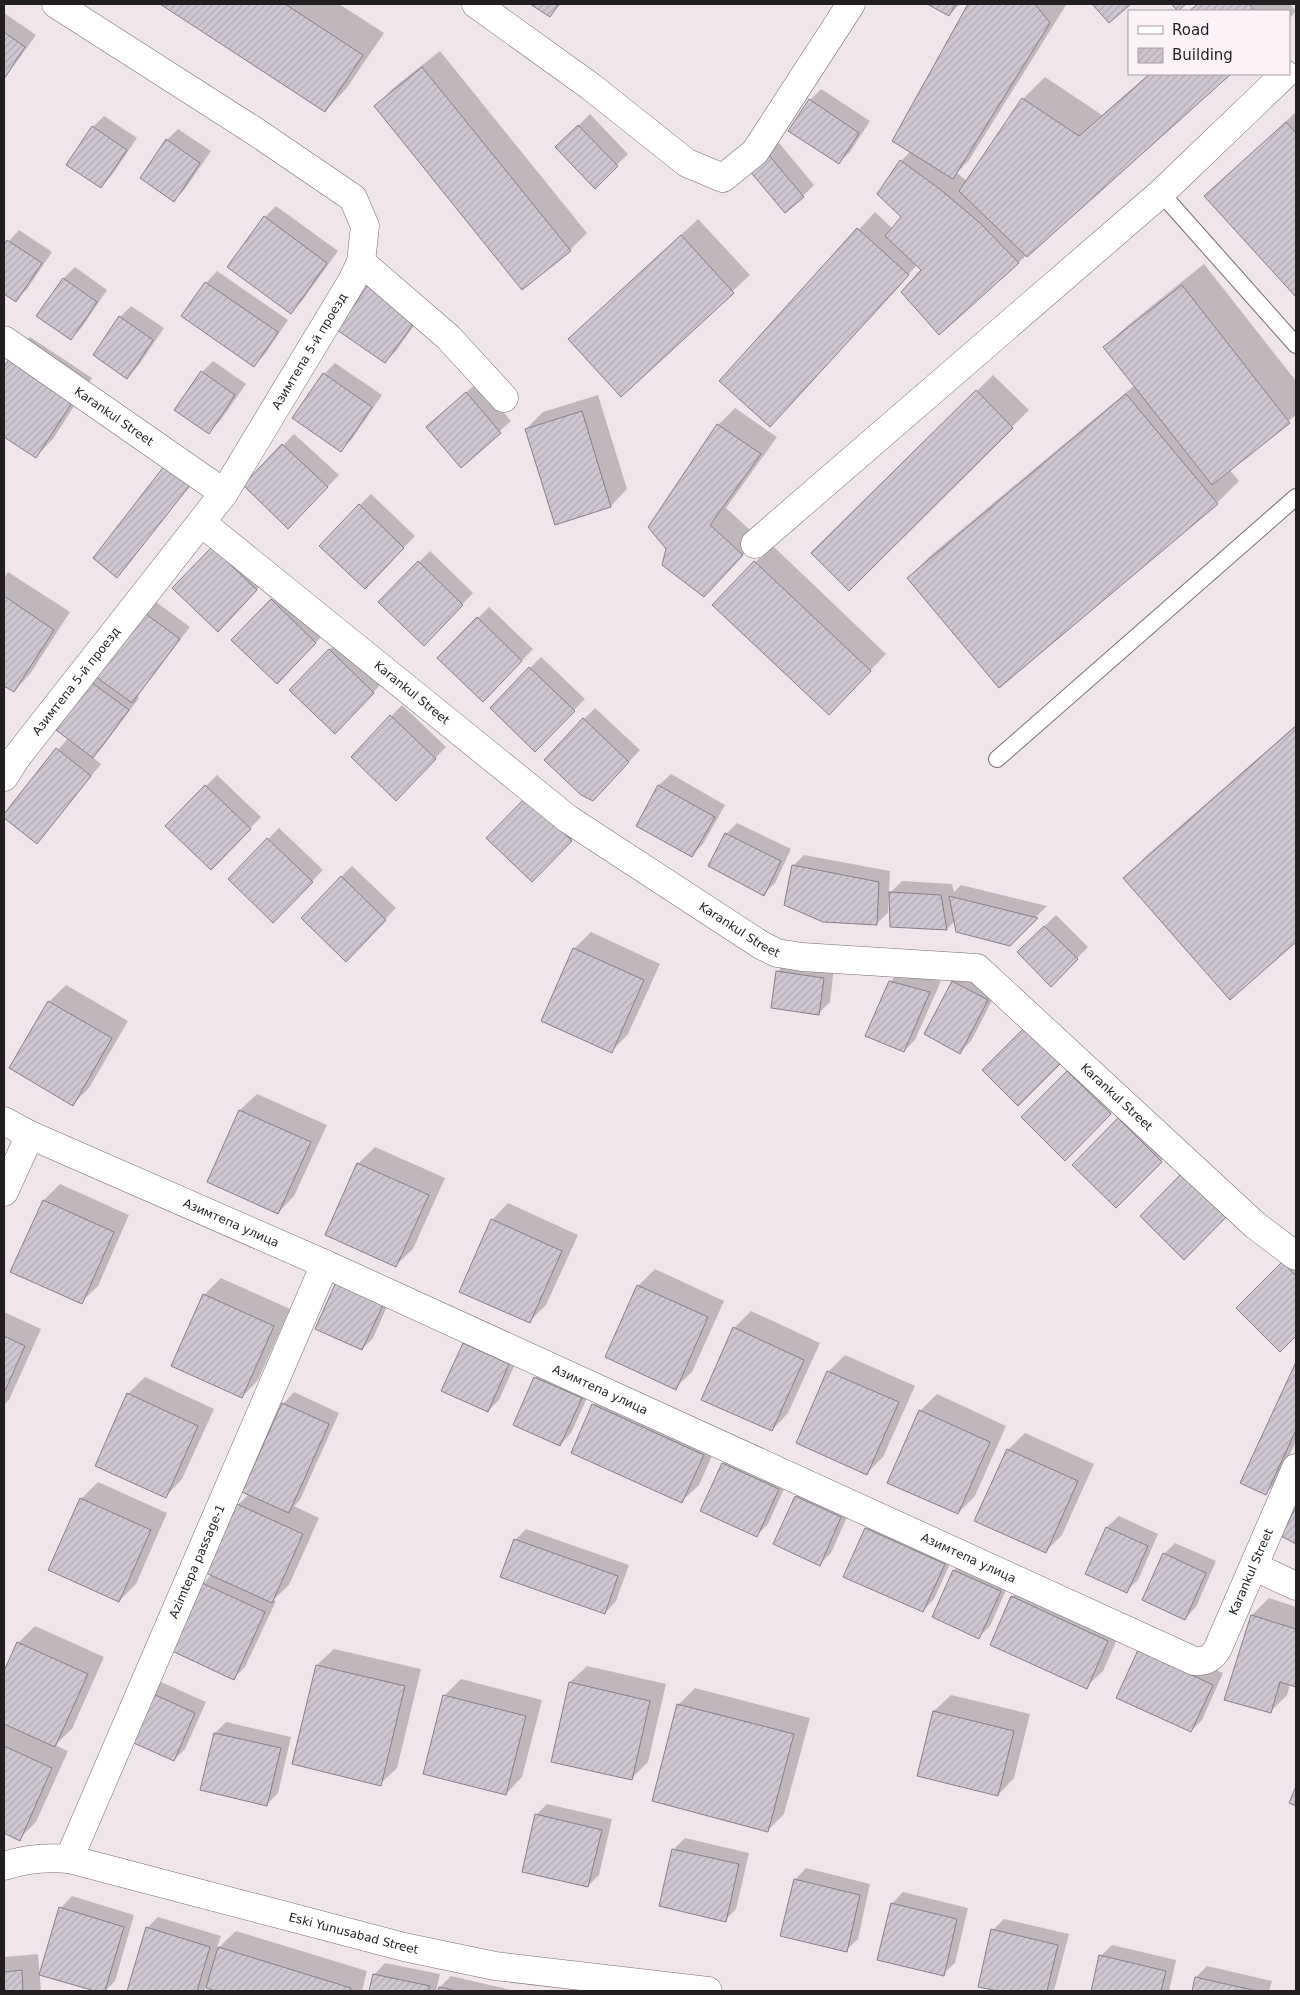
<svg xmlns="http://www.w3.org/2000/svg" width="1300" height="1995" font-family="'DejaVu Sans',sans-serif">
<defs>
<pattern id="building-hatch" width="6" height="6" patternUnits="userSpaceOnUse" patternTransform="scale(1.25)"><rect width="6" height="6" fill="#cec7d1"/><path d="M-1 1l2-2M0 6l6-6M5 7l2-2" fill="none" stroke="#b1aab3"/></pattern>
</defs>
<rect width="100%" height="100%" fill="#f1e5ec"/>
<g fill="#0003">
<polygon points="162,4 339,4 384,33 346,89 325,111"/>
<polygon points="532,4 561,4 549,16"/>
<polygon points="930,4 960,4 949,15"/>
<polygon points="969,4 1066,5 969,160 957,173 967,181 1023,99 1045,77 1102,115 1149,74 1229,74 1018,263 923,270 917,265 770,426 721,381 875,212 893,229 903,217 901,161 911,151 894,141"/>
<polygon points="1198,4 1290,4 1296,11 1289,19 1289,11 1191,11"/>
<polygon points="4,13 36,35 4,79"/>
<polygon points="440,51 587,233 570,250 522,289 376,106 392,89"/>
<polygon points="821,89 870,121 850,152 838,163 810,100"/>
<polygon points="1296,112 1296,295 1206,196"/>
<polygon points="590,114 628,154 595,187 557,147"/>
<polygon points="104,116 137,138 112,175 100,187 93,127"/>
<polygon points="178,129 211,151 185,189 174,200 167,140"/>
<polygon points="779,143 814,185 803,196 761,158"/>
<polygon points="276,206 338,251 302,301 290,312 265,217"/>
<polygon points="698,219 750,275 621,395 570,339"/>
<polygon points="19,230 52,252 27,289 16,300 4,292 4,247"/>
<polygon points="1204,264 1296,381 1296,415 1229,469 1239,481 1217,503 999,686 908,578 930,556 1135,385 1105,347 1127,326"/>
<polygon points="75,267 107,290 82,327 71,339 64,278"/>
<polygon points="217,271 288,320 265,354 254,365 206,283"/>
<polygon points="380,274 427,307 396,351 385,362"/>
<polygon points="131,306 164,328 138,366 127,377 120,317"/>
<polygon points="30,337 92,378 53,439 36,456 4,435 4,369 14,354"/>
<polygon points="213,361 246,384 220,421 209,432 202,372"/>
<polygon points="335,363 382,395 352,439 341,450 324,374"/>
<polygon points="993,375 1029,410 849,589 813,553"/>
<polygon points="478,382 511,421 461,466 427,427"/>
<polygon points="598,395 627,489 611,506 526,429 543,412"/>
<polygon points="735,408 777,437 726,508 759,538 720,579 667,548 718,425"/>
<polygon points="294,434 339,475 288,527 245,485"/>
<polygon points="201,472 117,576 94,558"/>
<polygon points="371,494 415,536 376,576 360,505"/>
<polygon points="772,545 886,654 845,697 714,605"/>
<polygon points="213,548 267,579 229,619"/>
<polygon points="430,551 473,593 435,633 419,562"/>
<polygon points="8,572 70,612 30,674 14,691 4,684 4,577"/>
<polygon points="283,589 327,631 288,671 233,640"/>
<polygon points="152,599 190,627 137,696 139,698 104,745 92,757 101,764 37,842 4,816 68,738 92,683"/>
<polygon points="489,607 533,649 494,690 439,658"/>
<polygon points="341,639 384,681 346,721 329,650"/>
<polygon points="541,657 585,699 546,739 491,708"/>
<polygon points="402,705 446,747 407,788 353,757"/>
<polygon points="595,708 640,750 604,788 584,719"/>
<polygon points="1296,725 1296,940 1230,998 1125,878 1146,856"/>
<polygon points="671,774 725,805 703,844 692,855 638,825 659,785"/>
<polygon points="217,775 261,817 222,858 167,826"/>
<polygon points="737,823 791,849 775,883 764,894 726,834"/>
<polygon points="279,828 323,870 284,910 229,879"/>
<polygon points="582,829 543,870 488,838"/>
<polygon points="804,855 890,871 888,913 876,924 793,866"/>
<polygon points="352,866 396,908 357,949 341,877"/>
<polygon points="902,881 952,884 954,892 961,885 1047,906 1009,944 955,921 947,929 892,926 891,892"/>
<polygon points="1056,915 1088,947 1051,985 1018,952"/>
<polygon points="591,932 660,964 628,1034 612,1051 574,949"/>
<polygon points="788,961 834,967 830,1002 818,1014 777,972"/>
<polygon points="964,970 998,989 971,1041 960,1052 926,1034 953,982"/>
<polygon points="901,971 941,981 915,1040 904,1051 890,982"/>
<polygon points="66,985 128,1021 89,1088 73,1104 11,1068 49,1002"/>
<polygon points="1079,1060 1121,1103 1065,1159 1023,1117"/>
<polygon points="257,1094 327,1125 294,1196 278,1213 208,1181 240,1110"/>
<polygon points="1130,1108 1172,1150 1116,1207 1073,1165"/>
<polygon points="375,1147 445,1178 413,1249 396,1265 327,1234 358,1164"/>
<polygon points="60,1184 129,1215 98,1286 81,1302 44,1200"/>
<polygon points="508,1203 578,1235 546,1305 529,1322 492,1220"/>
<polygon points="1296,1254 1296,1334 1280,1350 1238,1308"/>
<polygon points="655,1269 724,1301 692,1372 675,1388 638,1286"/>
<polygon points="221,1278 290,1309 258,1380 242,1397 204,1295"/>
<polygon points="394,1291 373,1338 362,1349 317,1329"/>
<polygon points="751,1311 820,1343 788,1413 772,1430 734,1328"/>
<polygon points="4,1312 41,1329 9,1400 4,1405"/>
<polygon points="475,1333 520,1353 499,1400 488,1411 464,1344"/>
<polygon points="845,1355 915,1386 883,1457 866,1474 828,1372"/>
<polygon points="1296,1365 1296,1441 1277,1482 1266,1493 1242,1482"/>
<polygon points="547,1367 592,1387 571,1433 560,1445 535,1378"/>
<polygon points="145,1377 214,1409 182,1479 166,1496 128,1394"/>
<polygon points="610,1388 720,1438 699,1485 682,1501 593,1405"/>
<polygon points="294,1392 339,1413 300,1500 294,1506 319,1518 289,1585 273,1600 276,1601 245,1667 234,1678 203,1584 212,1574 238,1505 249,1494 283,1404"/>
<polygon points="937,1394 1006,1426 975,1496 958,1513 920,1411"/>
<polygon points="1025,1433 1094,1464 1062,1535 1045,1552 1008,1450"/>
<polygon points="734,1452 789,1478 768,1524 757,1535 723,1464"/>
<polygon points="98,1482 167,1513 136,1584 119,1601 81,1499"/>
<polygon points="807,1486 852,1506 831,1553 820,1564 796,1497"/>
<polygon points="1119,1516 1158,1534 1138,1580 1126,1591 1087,1574 1107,1527"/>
<polygon points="877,1518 955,1553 934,1599 923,1611 866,1529"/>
<polygon points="526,1529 629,1565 616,1601 605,1613 515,1540"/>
<polygon points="1175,1543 1216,1561 1196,1607 1185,1619 1164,1554"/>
<polygon points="966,1559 1011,1579 990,1626 979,1637 934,1617 954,1570"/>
<polygon points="1029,1580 1124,1624 1103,1671 1086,1687 1012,1597"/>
<polygon points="1269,1598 1296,1607 1296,1685 1290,1684 1287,1695 1270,1712 1226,1699 1252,1615"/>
<polygon points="35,1626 104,1657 72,1729 55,1745 68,1751 36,1822 19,1839 4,1832 4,1674 18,1643"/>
<polygon points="1150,1640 1223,1673 1202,1720 1191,1731"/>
<polygon points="334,1649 421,1669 397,1768 380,1784 317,1665"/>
<polygon points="587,1666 666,1684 648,1762 631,1779 570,1682"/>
<polygon points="461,1679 542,1700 522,1777 506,1794 444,1696"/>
<polygon points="161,1682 206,1702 185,1749 174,1760 150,1693"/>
<polygon points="695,1688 810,1718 784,1814 768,1830 679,1704"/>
<polygon points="951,1695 1030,1714 1014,1778 998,1795 934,1711"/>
<polygon points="226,1722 291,1737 278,1793 267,1804 215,1733"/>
<polygon points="547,1804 612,1819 599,1875 588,1886 536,1815"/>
<polygon points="685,1838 749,1853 736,1909 725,1920 674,1849"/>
<polygon points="806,1868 870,1884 858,1939 846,1950 795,1880"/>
<polygon points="903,1892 968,1908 955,1963 943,1974 892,1904"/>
<polygon points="72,1896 134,1915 115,1981 105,1991 41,1974 61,1908"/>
<polygon points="158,1917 221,1936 216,1950 236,1931 367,1971 362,1991 220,1991 206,1987 204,1991 128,1991 147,1928"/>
<polygon points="1004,1919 1069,1934 1054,1991 1004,1991 980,1986 993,1930"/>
<polygon points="1112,1945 1176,1960 1169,1991 1092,1991 1101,1956"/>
<polygon points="38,1954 41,1991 4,1991 4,1957"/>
<polygon points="385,1963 440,1974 436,1991 451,1976 515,1991 370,1991 374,1975"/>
<polygon points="1207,1966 1272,1981 1269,1991 1193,1991 1196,1977"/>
</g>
<g fill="url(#building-hatch)" stroke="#857f88">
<polygon points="160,4 285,4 363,55 325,112"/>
<polygon points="530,4 559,4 550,17"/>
<polygon points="927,4 956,4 949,16"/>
<polygon points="968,4 1035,4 1050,23 953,179 892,141"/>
<polygon points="1092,4 1131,4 1109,23"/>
<polygon points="1171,4 1186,4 1178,11"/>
<polygon points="1198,4 1249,4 1255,11 1189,11"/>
<polygon points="4,32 25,47 4,79"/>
<polygon points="422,67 571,251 522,290 374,106"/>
<polygon points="1150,74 1231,74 1027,257 959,191 1022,98 1079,136"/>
<polygon points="809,99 859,133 839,164 788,131"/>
<polygon points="1286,122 1296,133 1296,297 1204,196"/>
<polygon points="578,125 618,166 595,189 555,147"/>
<polygon points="92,126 127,150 101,188 66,165"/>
<polygon points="166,139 200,163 174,202 140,178"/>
<polygon points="767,153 804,197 785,213 748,169"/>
<polygon points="900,160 941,190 980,223 1019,263 939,335 901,292 921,270 885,236 901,217 877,194"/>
<polygon points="264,216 327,263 291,314 227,267"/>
<polygon points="857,228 909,275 770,427 719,381"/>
<polygon points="681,235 734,293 621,397 568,339"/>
<polygon points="7,240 42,263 16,302 4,294 4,245"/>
<polygon points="63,278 97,302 71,340 36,316"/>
<polygon points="205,282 278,332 254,367 181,316"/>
<polygon points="368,285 417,319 385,363 337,330"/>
<polygon points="1182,285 1290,423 1212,485 1103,347"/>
<polygon points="119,316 153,340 127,379 93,355"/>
<polygon points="13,353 77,395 36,458 4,437 4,367"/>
<polygon points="201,371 235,395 209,434 174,410"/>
<polygon points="323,373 372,407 341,452 292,418"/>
<polygon points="976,390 1013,428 849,591 811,553"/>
<polygon points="466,392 501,433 461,468 426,427"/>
<polygon points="1126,394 1218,504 999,688 907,578"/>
<polygon points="582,411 611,507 555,525 525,429"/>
<polygon points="717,424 761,454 710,525 743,555 704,597 662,565 666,549 648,527"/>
<polygon points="282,444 328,487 288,529 243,485"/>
<polygon points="165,465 191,484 117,578 93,558"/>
<polygon points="359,504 404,548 365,589 319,546"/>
<polygon points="212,547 257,590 218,632 172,588"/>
<polygon points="418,561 463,605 424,646 378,602"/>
<polygon points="754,561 871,671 829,715 712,605"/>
<polygon points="4,596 54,630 14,692 4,686"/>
<polygon points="271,599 316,643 277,684 231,640"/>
<polygon points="139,609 180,639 132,703 92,674"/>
<polygon points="477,617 522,661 483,702 437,658"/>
<polygon points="329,649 374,693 335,734 289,690"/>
<polygon points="529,667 575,711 535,752 490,708"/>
<polygon points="91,682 129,710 93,758 56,730"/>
<polygon points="390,715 436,759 396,801 351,757"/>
<polygon points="583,718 629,762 593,801 581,795 544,760"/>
<polygon points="1296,726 1296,942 1230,1000 1123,878"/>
<polygon points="56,748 91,776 37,844 4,818 4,814"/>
<polygon points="205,785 251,829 211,870 165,826"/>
<polygon points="658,785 715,817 692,857 636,826"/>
<polygon points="526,797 572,841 532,882 486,838"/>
<polygon points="725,833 781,861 764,896 708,866"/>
<polygon points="267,838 313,882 273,923 228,879"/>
<polygon points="792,865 879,882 877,925 823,922 784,905"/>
<polygon points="341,876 386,920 346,962 301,918"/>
<polygon points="889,892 941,895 947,930 890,927"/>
<polygon points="949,896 1038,918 1010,946 956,932"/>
<polygon points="1044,926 1078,959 1051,987 1017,952"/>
<polygon points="573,948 644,980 612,1053 541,1021"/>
<polygon points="776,971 824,978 819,1015 771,1008"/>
<polygon points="889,981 930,992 904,1052 865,1036"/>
<polygon points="952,981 988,1000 960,1054 924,1034"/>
<polygon points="48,1001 112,1038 73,1106 9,1068"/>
<polygon points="1024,1028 1060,1064 1018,1106 982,1070"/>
<polygon points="1067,1071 1111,1114 1065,1161 1021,1117"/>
<polygon points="239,1110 311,1142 278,1214 207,1182"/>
<polygon points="1118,1118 1162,1162 1116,1208 1072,1165"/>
<polygon points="357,1163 429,1195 396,1267 325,1235"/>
<polygon points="1186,1169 1230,1213 1184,1260 1140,1216"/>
<polygon points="43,1200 114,1232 82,1304 10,1272"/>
<polygon points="491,1219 562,1251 530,1323 459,1292"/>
<polygon points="1282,1262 1296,1276 1296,1336 1280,1352 1236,1308"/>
<polygon points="336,1282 384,1303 362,1350 315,1329"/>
<polygon points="637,1285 708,1317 676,1390 605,1357"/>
<polygon points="203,1294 274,1326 242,1398 171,1366"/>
<polygon points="733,1327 804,1360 772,1431 701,1400"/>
<polygon points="4,1336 25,1346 4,1393"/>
<polygon points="463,1343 509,1364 488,1412 441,1391"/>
<polygon points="1296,1362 1296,1430 1266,1495 1240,1483"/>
<polygon points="827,1371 899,1402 867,1475 796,1443"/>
<polygon points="534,1377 582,1398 560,1446 513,1425"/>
<polygon points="127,1393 198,1426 166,1498 95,1466"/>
<polygon points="282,1403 329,1424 289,1513 242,1492"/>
<polygon points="592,1404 704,1455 682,1503 571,1453"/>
<polygon points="919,1410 990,1442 958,1514 887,1483"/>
<polygon points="1007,1449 1078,1481 1046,1553 974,1521"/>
<polygon points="722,1463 779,1489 757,1537 700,1511"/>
<polygon points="795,1496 841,1517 820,1566 773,1544"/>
<polygon points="80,1498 151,1530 119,1602 48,1570"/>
<polygon points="237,1504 303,1534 272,1603 206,1573"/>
<polygon points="1296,1507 1296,1544 1281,1536"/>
<polygon points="1106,1527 1148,1546 1127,1593 1085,1574"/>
<polygon points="865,1528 945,1564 923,1612 843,1577"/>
<polygon points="514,1539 618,1576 605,1614 500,1577"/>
<polygon points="1163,1553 1206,1573 1185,1620 1142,1600"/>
<polygon points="953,1570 1001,1591 979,1639 932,1617"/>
<polygon points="202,1583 265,1612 234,1680 172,1651"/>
<polygon points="1011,1596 1108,1641 1087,1689 990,1645"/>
<polygon points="1251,1615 1296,1629 1296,1687 1280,1682 1271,1713 1224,1700"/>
<polygon points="17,1642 88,1674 55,1747 4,1724 4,1671"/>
<polygon points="1138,1650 1213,1685 1191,1732 1116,1698"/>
<polygon points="316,1665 405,1686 381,1786 292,1764"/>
<polygon points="569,1682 650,1701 632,1780 551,1762"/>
<polygon points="149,1692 195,1713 174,1761 127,1740"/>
<polygon points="443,1695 526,1716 506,1795 423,1774"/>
<polygon points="677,1704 794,1734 768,1832 652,1801"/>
<polygon points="933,1711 1014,1731 998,1796 917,1776"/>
<polygon points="214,1733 281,1748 267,1806 200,1790"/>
<polygon points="4,1746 52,1768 20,1841 4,1833"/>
<polygon points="1296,1786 1296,1806 1289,1803"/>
<polygon points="535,1814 602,1830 588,1887 522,1872"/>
<polygon points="672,1849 739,1864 726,1922 659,1906"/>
<polygon points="794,1879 860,1895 847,1952 780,1936"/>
<polygon points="891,1903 957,1919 944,1976 877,1960"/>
<polygon points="59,1907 124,1927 105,1991 95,1991 39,1975"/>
<polygon points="146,1927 210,1947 197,1991 127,1991"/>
<polygon points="991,1929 1058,1945 1047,1991 998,1991 978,1987"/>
<polygon points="218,1947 351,1988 350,1991 216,1991 206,1988"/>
<polygon points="1099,1955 1166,1971 1161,1991 1091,1991"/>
<polygon points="22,1970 23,1991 4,1991 4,1972"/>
<polygon points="373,1974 430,1986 428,1991 369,1991"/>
<polygon points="1195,1977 1257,1991 1192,1991"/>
<polygon points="439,1987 457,1991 438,1991"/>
</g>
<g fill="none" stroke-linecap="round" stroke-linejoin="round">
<g stroke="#766c72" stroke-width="18">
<g id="service">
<polyline points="1161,193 1296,345"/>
<polyline points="997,759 1296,497"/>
</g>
</g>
<g stroke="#766c72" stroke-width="29">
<g id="minor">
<polyline points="476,4 590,86 687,163 723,178 755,152 851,4"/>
<polyline points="361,262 448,337 504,398"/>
<path id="s1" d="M 4,340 L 224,493"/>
<path id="s2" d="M 202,523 L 568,819 L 761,945 L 777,953 L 802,957 L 977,968 L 1255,1225 L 1296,1256"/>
<polyline points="755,544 1161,193 1285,74"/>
<path id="s3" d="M 4,777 L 16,758 L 224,493 L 352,281 L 361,262 L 365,226 L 353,198 L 256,132 L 56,4"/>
<path id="s4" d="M 4,1121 L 30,1135 L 325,1264 L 1194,1661 C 1206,1662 1212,1658 1218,1648 L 1296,1468"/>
<polyline points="4,1192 30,1135"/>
<polyline points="1255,1567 1296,1586"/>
<path id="s5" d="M 69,1859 L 325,1264"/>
<path id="s6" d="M 4,1866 C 25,1859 47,1857 69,1859 L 404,1947 L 495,1966 L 708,1991"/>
</g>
</g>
<use href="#service" stroke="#fff" stroke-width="16"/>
<use href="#minor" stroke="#fff" stroke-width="28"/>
</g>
<g text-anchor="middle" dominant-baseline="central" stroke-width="5" stroke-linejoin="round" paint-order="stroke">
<g font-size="12" fill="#211d20" stroke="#fef2f9">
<text stroke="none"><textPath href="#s3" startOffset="525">Азимтепа 5-й проезд</textPath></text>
<text stroke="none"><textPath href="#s1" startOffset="134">Karankul Street</textPath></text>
<text stroke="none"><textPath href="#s3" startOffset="120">Азимтепа 5-й проезд</textPath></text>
<text stroke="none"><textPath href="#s2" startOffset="270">Karankul Street</textPath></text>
<text stroke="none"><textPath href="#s2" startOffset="675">Karankul Street</textPath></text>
<text stroke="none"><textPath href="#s2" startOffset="1110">Karankul Street</textPath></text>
<text stroke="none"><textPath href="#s4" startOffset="249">Азимтепа улица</textPath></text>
<text stroke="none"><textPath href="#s4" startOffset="654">Азимтепа улица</textPath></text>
<text stroke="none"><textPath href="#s4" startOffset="1059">Азимтепа улица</textPath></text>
<text stroke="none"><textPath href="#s5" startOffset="324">Azimtepa passage-1</textPath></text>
<text stroke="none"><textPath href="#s4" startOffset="1419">Karankul Street</textPath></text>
<text stroke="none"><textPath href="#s6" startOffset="360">Eski Yunusabad Street</textPath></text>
</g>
</g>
<rect width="1300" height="1995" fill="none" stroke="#211d20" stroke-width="10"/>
<rect x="1128" y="10" width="162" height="65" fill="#fef2f9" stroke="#a69da2"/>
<rect x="1138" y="26" width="25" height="8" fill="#ffffff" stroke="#a69da2"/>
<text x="1172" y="35" font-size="15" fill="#211d20">Road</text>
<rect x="1138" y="48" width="25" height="15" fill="url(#building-hatch)" stroke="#a69da2"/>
<text x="1172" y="60" font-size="15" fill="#211d20">Building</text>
</svg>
